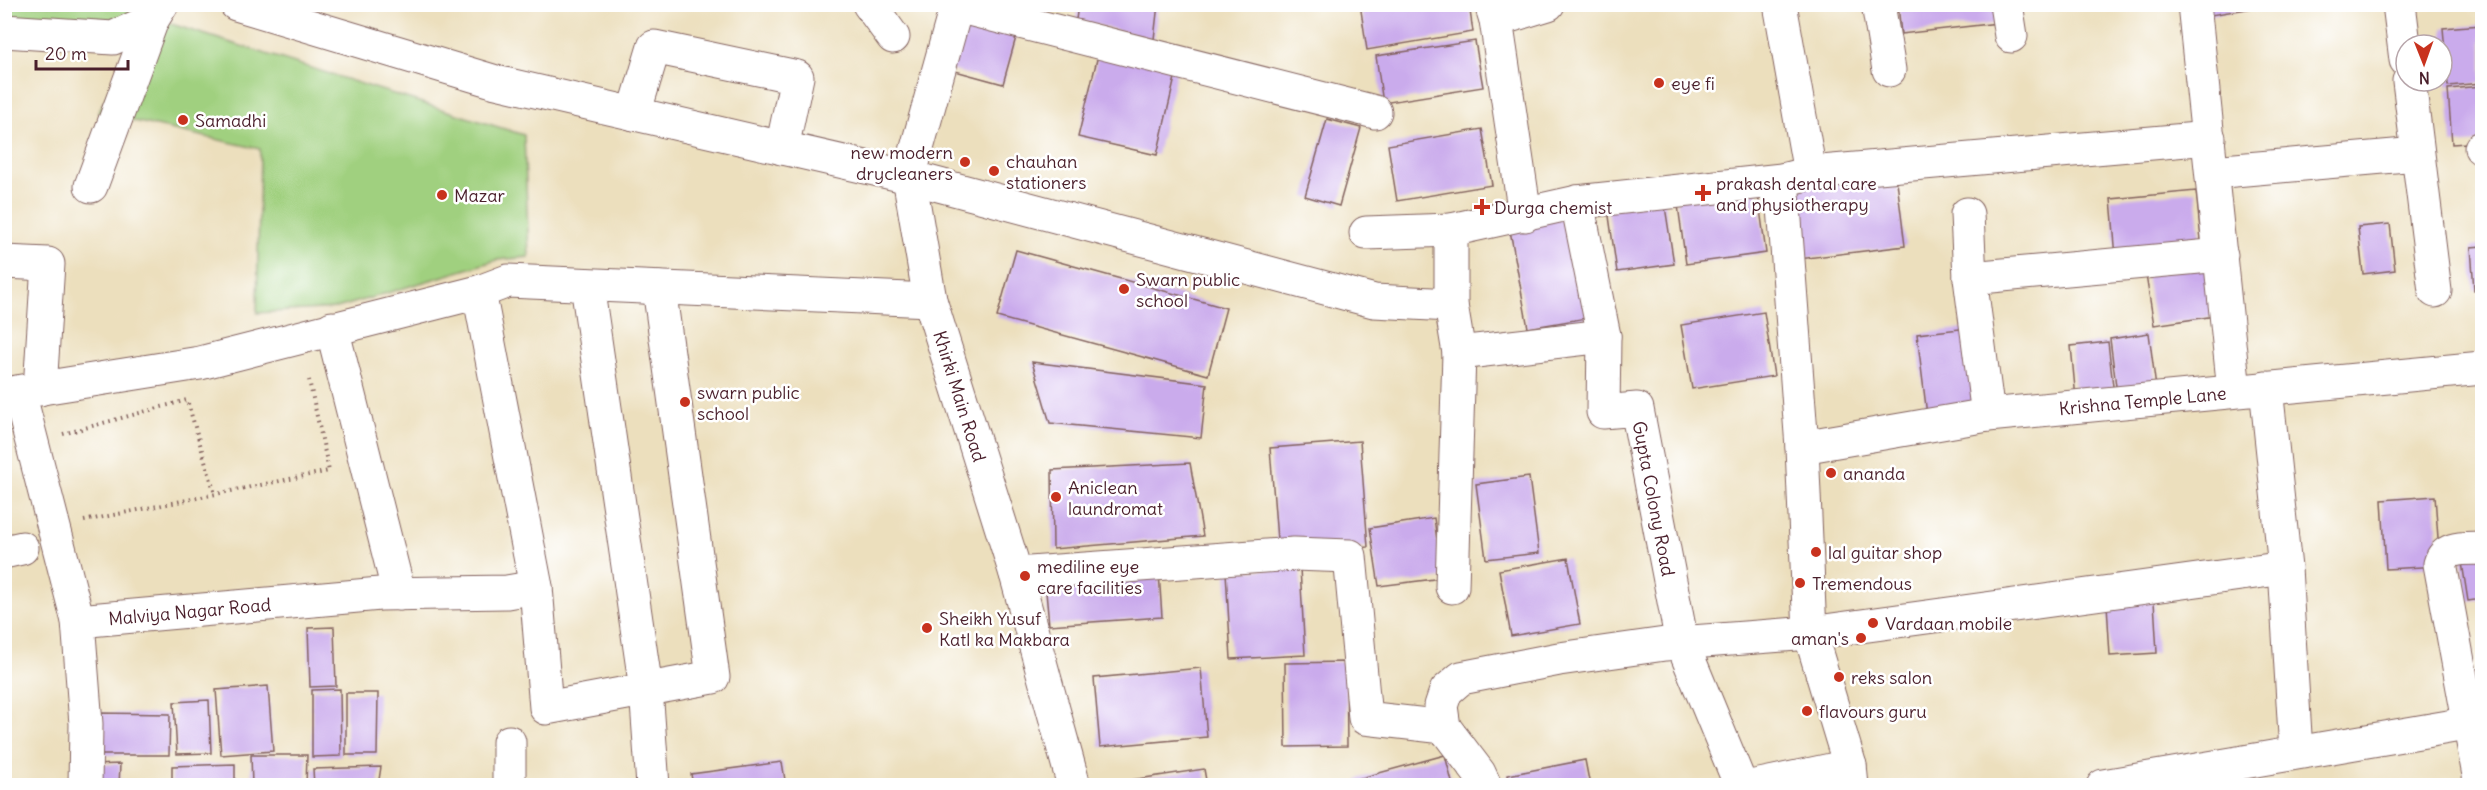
<svg xmlns="http://www.w3.org/2000/svg" width="2487" height="790" font-family="Delius,sans-serif">
<rect width="100%" height="100%" fill="#fff"/>
<filter id="ink" filterUnits="userSpaceOnUse"><feTurbulence type="fractalNoise" baseFrequency=".0167" numOctaves="2"/><feDisplacementMap in="SourceGraphic" scale="12" xChannelSelector="R" yChannelSelector="G"/><feConvolveMatrix kernelMatrix="1 2 1 2 8 2 1 2 1" color-interpolation-filters="sRGB"/></filter>
<filter id="wash" filterUnits="userSpaceOnUse"><feTurbulence type="fractalNoise" baseFrequency=".008" numOctaves="4" result="noise"/><feDisplacementMap in="SourceGraphic" scale="24" xChannelSelector="R" yChannelSelector="G"/><feGaussianBlur stdDeviation="1.35" result="paint"/><feColorMatrix in="noise" values="0 0 0 0 0 0 0 0 0 0 0 0 0 0 0 0 0 1.4 0 .05"/><feComposite in="paint" operator="in"/></filter>
<g filter="url(#wash)">
<rect width="100%" height="100%" fill="#ecdfbd"/>
<g fill="#a0d07f" stroke="#757855" stroke-width="1.5">
<polygon points="4,5 139,5 137,19 5,19"/>
<polygon points="149,17 524,135 529,257 497,260 337,308 257,313 260,149 98,113"/>
</g>
<g id="blocks">
<g fill="#caabec">
<polygon points="1078,4 1158,4 1154,39 1076,20"/>
<polygon points="1360,4 1469,4 1473,32 1367,50"/>
<polygon points="1898,4 1996,4 1998,23 1901,34"/>
<polygon points="2203,4 2264,4 2264,6 2205,16"/>
<polygon points="963,15 1018,30 1003,84 948,69"/>
<polygon points="2482,25 2482,83 2448,86 2443,28"/>
<polygon points="1475,41 1483,87 1383,103 1376,56"/>
<polygon points="1099,51 1177,69 1157,155 1078,137"/>
<polygon points="2482,86 2482,142 2452,144 2448,89"/>
<polygon points="1327,119 1361,128 1339,206 1305,196"/>
<polygon points="1482,129 1492,185 1397,201 1388,145"/>
<polygon points="1896,174 1905,246 1799,259 1790,187"/>
<polygon points="1757,187 1766,253 1686,264 1677,198"/>
<polygon points="2196,191 2202,249 2116,257 2111,199"/>
<polygon points="1664,200 1674,264 1617,272 1608,209"/>
<polygon points="1568,214 1587,318 1528,328 1509,225"/>
<polygon points="2390,224 2395,270 2363,274 2358,227"/>
<polygon points="2482,246 2482,289 2474,290 2471,247"/>
<polygon points="1016,250 1226,308 1208,375 997,317"/>
<polygon points="2207,260 2215,316 2154,325 2145,269"/>
<polygon points="1764,312 1774,376 1692,389 1681,325"/>
<polygon points="1968,328 1978,409 1927,415 1917,334"/>
<polygon points="2149,333 2156,388 2117,394 2110,339"/>
<polygon points="2108,342 2114,395 2076,399 2071,346"/>
<polygon points="1032,362 1207,384 1201,438 1050,423"/>
<polygon points="1360,441 1368,547 1278,553 1270,448"/>
<polygon points="1190,463 1203,536 1053,549 1052,470"/>
<polygon points="1529,477 1539,553 1486,559 1476,484"/>
<polygon points="2435,496 2440,566 2386,569 2382,500"/>
<polygon points="1434,518 1442,578 1379,586 1370,528"/>
<polygon points="2482,552 2482,599 2468,601 2461,556"/>
<polygon points="1568,558 1580,624 1511,636 1499,570"/>
<polygon points="1300,568 1305,655 1231,659 1226,572"/>
<polygon points="1159,572 1162,617 1049,625 1045,581"/>
<polygon points="2154,601 2157,653 2110,656 2107,604"/>
<polygon points="334,627 336,686 310,687 308,628"/>
<polygon points="1346,662 1347,746 1286,747 1285,663"/>
<polygon points="1201,668 1207,737 1100,747 1094,678"/>
<polygon points="268,686 273,751 221,755 216,690"/>
<polygon points="340,689 341,756 312,757 312,690"/>
<polygon points="346,693 378,693 377,755 346,755"/>
<polygon points="209,700 211,753 177,754 174,702"/>
<polygon points="97,713 170,714 169,755 97,755"/>
<polygon points="251,755 307,755 306,786 252,785"/>
<polygon points="1445,755 1453,786 1358,786 1357,779"/>
<polygon points="1585,760 1590,786 1510,786 1508,775"/>
<polygon points="782,762 786,786 693,786 691,774"/>
<polygon points="120,764 119,786 91,786 91,765"/>
<polygon points="235,764 235,786 172,786 172,766"/>
<polygon points="381,767 378,786 314,786 313,769"/>
<polygon points="1204,769 1207,786 1118,786 1118,782"/>
</g>
</g>
</g>
<g filter="url(#ink)">
<use href="#blocks" fill-opacity="0" stroke="#83625e" stroke-width="1.5"/>
<g fill="none" stroke-linecap="round" stroke-linejoin="round">
<g stroke="#83625e" stroke-width="35">
<g id="minor">
<polyline points="236,4 496,82 909,177 1374,301 1451,305"/>
<polyline points="869,4 893,37"/>
<path id="s1" d="M 957,4 L 909,177 L 930,300 L 1016,574 L 1074,786"/>
<polyline points="1491,4 1496,20 1525,215"/>
<polyline points="1780,4 1810,173"/>
<polyline points="1878,4 1889,70"/>
<polyline points="2006,4 2011,36"/>
<polyline points="2194,4 2234,391"/>
<polyline points="2399,4 2406,60"/>
<polyline points="957,6 1375,112"/>
<polyline points="1496,20 1548,4"/>
<polyline points="4,31 113,38 152,20"/>
<polyline points="2409,81 2435,291"/>
<polyline points="634,114 654,47 797,77 782,148"/>
<polyline points="2481,148 2482,148"/>
<polyline points="2212,172 2417,154"/>
<polyline points="1782,180 1802,447 1810,633 1850,766 1852,786"/>
<polyline points="91,186 152,20 162,4"/>
<path id="s2" d="M 1577,202 L 1604,336 L 1603,412 L 1637,409 L 1682,643 L 1741,786"/>
<polyline points="1967,214 1970,278 1988,415"/>
<polyline points="1451,230 1451,305 1459,353 1452,587"/>
<polyline points="1366,233 1451,230 1577,202 1782,180 1810,173 2209,138"/>
<polyline points="4,262 48,264 40,389"/>
<polyline points="1970,278 2221,255"/>
<polyline points="587,285 646,689 653,786"/>
<polyline points="479,292 536,587 546,708 713,677 659,288"/>
<polyline points="332,328 399,594"/>
<polyline points="1459,353 1604,336"/>
<polyline points="2266,388 2285,568 2296,752"/>
<polyline points="19,392 78,621 86,724 85,786"/>
<polyline points="4,394 200,363 479,292 508,281 930,300"/>
<path id="s3" d="M 1802,447 L 1988,415 L 2482,368"/>
<polyline points="4,552 22,548"/>
<polyline points="1016,574 1294,554 1350,556 1365,718 1444,727"/>
<path id="s4" d="M 78,621 L 380,594 L 507,592 L 536,587"/>
<polyline points="509,742 509,786"/>
<polyline points="1485,786 1479,773 1444,727 1441,706 1446,691 1461,678 1559,659 1665,644 1810,633 2285,568"/>
<polyline points="1755,786 1850,766"/>
<polyline points="2103,786 2472,723"/>
<path d="M 2481,786 L 2440,564 C 2445,545 2466,549 2482,548"/>
</g>
</g>
<g stroke="#83625e" stroke-width="4" stroke-dasharray="1.5 4.5" stroke-linecap="butt">
<polyline points="63,434 187,400 215,494"/>
<polyline points="84,521 329,471 309,380"/>
</g>
<use href="#minor" stroke="#fff" stroke-width="33"/>
</g>
</g>
<g fill="#c8321e" stroke="#fff" stroke-width="2">
<circle cx="1659" cy="83" r="6"/>
<circle cx="183" cy="120" r="6"/>
<circle cx="965" cy="162" r="6"/>
<circle cx="994" cy="171" r="6"/>
<path d="M1700 184h6v6h6v6h-6v6h-6v-6h-6v-6h6z"/>
<circle cx="442" cy="195" r="6"/>
<path d="M1479 198h6v6h6v6h-6v6h-6v-6h-6v-6h6z"/>
<circle cx="1124" cy="289" r="6"/>
<circle cx="685" cy="402" r="6"/>
<circle cx="1831" cy="473" r="6"/>
<circle cx="1056" cy="497" r="6"/>
<circle cx="1816" cy="552" r="6"/>
<circle cx="1025" cy="576" r="6"/>
<circle cx="1800" cy="583" r="6"/>
<circle cx="1873" cy="623" r="6"/>
<circle cx="927" cy="628" r="6"/>
<circle cx="1861" cy="638" r="6"/>
<circle cx="1839" cy="677" r="6"/>
<circle cx="1807" cy="711" r="6"/>
</g>
<g text-anchor="middle" dominant-baseline="central" stroke-width="5" stroke-linejoin="round" paint-order="stroke">
<g font-size="18" fill="#4a1f2b" stroke="#fff" text-anchor="start">
<text x="1671" y="83">eye fi</text>
<text x="195" y="120">Samadhi</text>
<text x="953" y="152" text-anchor="end">new modern<tspan x="953" dy="21">drycleaners</tspan></text>
<text x="1006" y="161">chauhan<tspan x="1006" dy="21">stationers</tspan></text>
<text x="1716" y="183">prakash dental care<tspan x="1716" dy="21">and physiotherapy</tspan></text>
<text x="454" y="195">Mazar</text>
<text x="1494" y="207">Durga chemist</text>
<text x="1136" y="279">Swarn public<tspan x="1136" dy="21">school</tspan></text>
<text x="697" y="392">swarn public<tspan x="697" dy="21">school</tspan></text>
<text x="1843" y="473">ananda</text>
<text x="1068" y="487">Aniclean<tspan x="1068" dy="21">laundromat</tspan></text>
<text x="1828" y="552">lal guitar shop</text>
<text x="1037" y="566">mediline eye<tspan x="1037" dy="21">care facilities</tspan></text>
<text x="1812" y="583">Tremendous</text>
<text x="939" y="618">Sheikh Yusuf<tspan x="939" dy="21">Katl ka Makbara</tspan></text>
<text x="1885" y="623">Vardaan mobile</text>
<text x="1849" y="638" text-anchor="end">aman's</text>
<text x="1851" y="677">reks salon</text>
<text x="1819" y="711">flavours guru</text>
</g>
<g font-size="18" fill="#4a1f2b" stroke="#fff">
<text stroke="none"><textPath href="#s1" startOffset="405">Khirki Main Road</textPath></text>
<text stroke="none"><textPath href="#s3" startOffset="344">Krishna Temple Lane</textPath></text>
<text stroke="none"><textPath href="#s2" startOffset="338">Gupta Colony Road</textPath></text>
<text stroke="none"><textPath href="#s4" startOffset="112">Malviya Nagar Road</textPath></text>
</g>
</g>
<rect width="2487" height="790" fill="none" stroke="#fff" stroke-width="24"/>
<g transform="translate(2424 63) rotate(179)"><circle r="28" fill="#ffffff" stroke="#b7a5aa" stroke-width="1.5"/>
<path d="M0-4.5L10 22L0 15L-10 22Z" fill="#c8321e"/>
<text y="-9" font-size="16" font-weight="bold" text-anchor="middle" fill="#4a1f2b">N</text>
</g>
<path d="M36 60v9h92v-9" fill="none" stroke="#4a1f2b" stroke-width="3"/>
<text x="45" y="60" font-size="18" fill="#4a1f2b" stroke="#ffffff" stroke-width="4.5" paint-order="stroke">20 m</text>
</svg>
